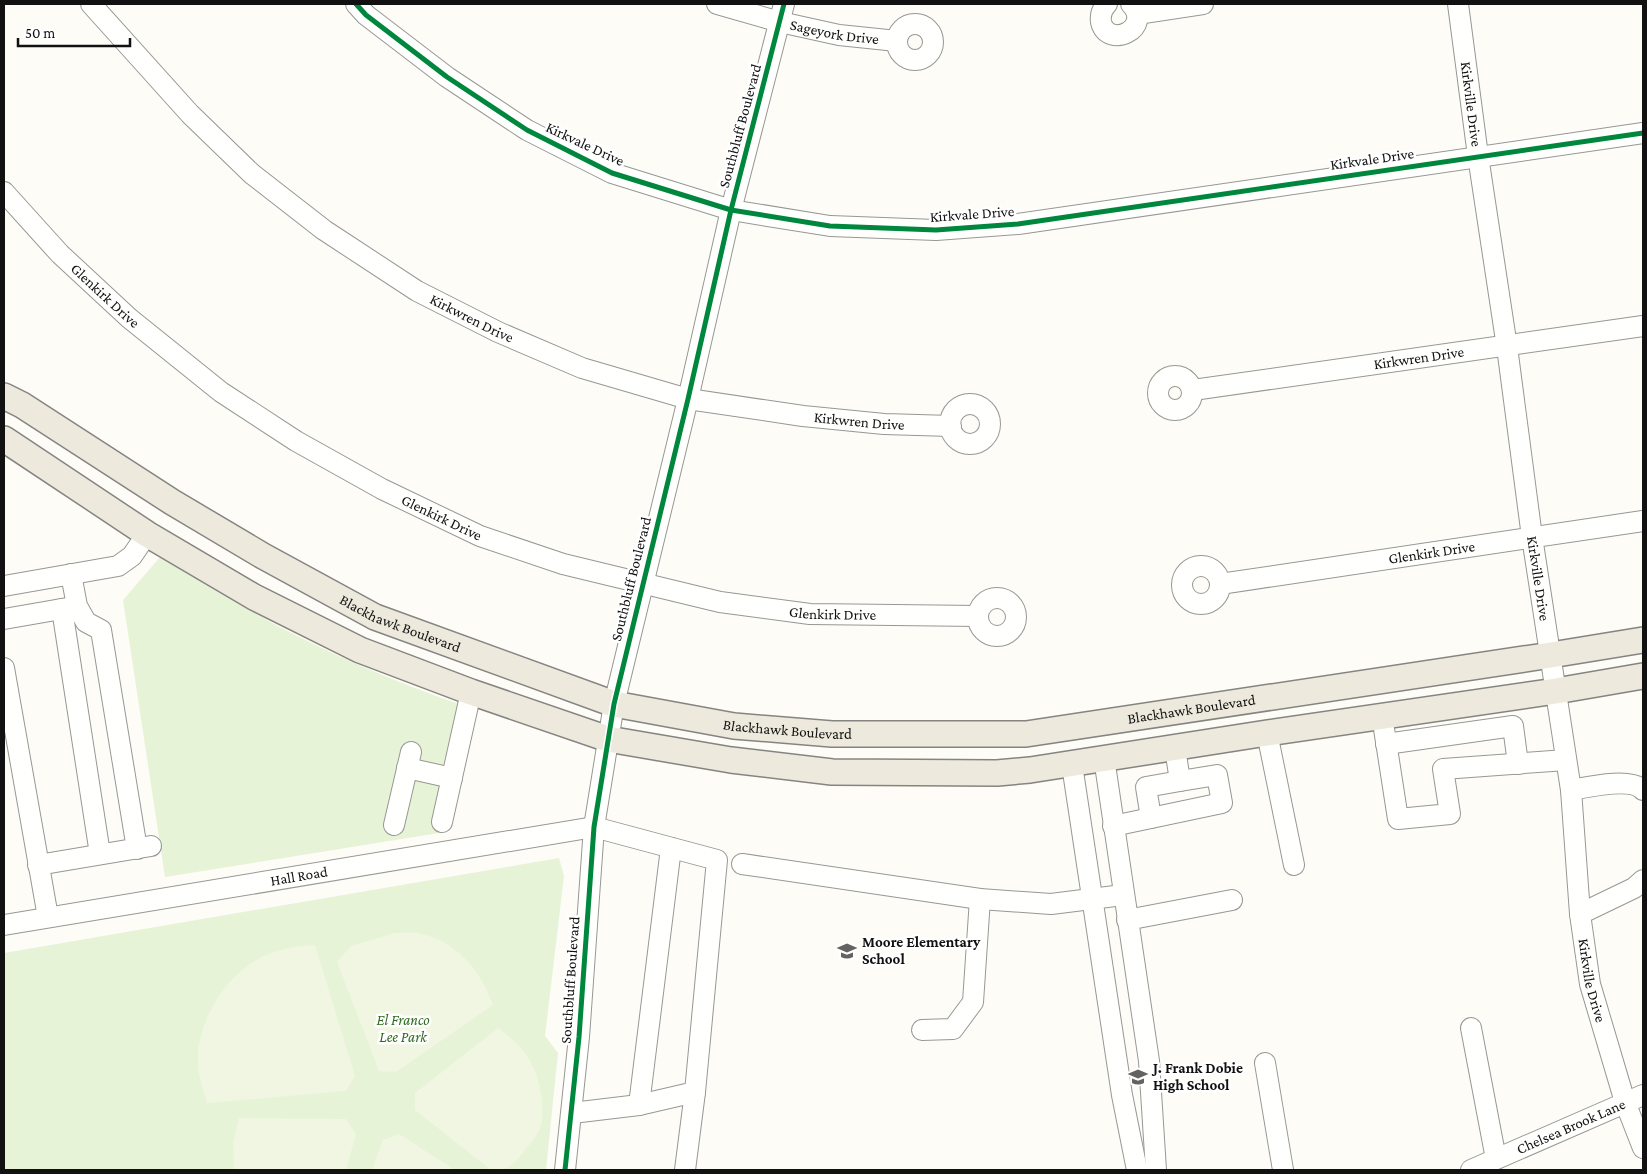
<svg xmlns="http://www.w3.org/2000/svg" width="1647" height="1174" font-family="'Crimson Pro',serif">
<rect width="100%" height="100%" fill="#fdfcf7"/>
<g fill="#e7f3d7">
<path d="M 161,556 C 256,620 360,671 468,707 L 439,833 L 165,877 L 123,600 Z"/>
<polygon points="559,858 564,876 545,1036 558,1053 546,1170 4,1170 4,953"/>
</g>
<g fill="#f0f6e1">
<path d="M 394,933 C 401,933 410,932 417,933 C 456,940 481,970 493,1005 L 396,1072 L 379,1071 L 337,962 L 351,946 Z"/>
<path d="M 315,945 L 355,1076 L 346,1091 L 207,1103 C 203,1090 198,1076 198,1062 C 196,1023 226,975 260,958 C 277,949 296,946 315,945 Z"/>
<path d="M 498,1028 C 526,1048 538,1066 542,1101 C 542,1108 543,1120 540,1128 C 538,1135 530,1144 525,1150 C 514,1164 510,1170 491,1170 L 415,1110 L 415,1093 Z"/>
<polygon points="239,1118 346,1119 356,1134 346,1170 234,1170 233,1142"/>
<polygon points="399,1134 455,1170 372,1170 383,1140"/>
</g>
<g fill="none" stroke-linecap="round" stroke-linejoin="round">
<g stroke="#979795" stroke-width="22">
<g id="minor">
<path id="s1" d="M 91,4 L 190,114 L 252,174 L 324,230 L 417,291 L 498,332 L 582,368 L 688,399 L 803,416 L 884,424 L 951,426"/>
<polyline points="356,4 366,15 447,77 527,130 612,173 731,210 830,226 936,230 1018,224 1643,133"/>
<path id="s2" d="M 717,4 L 780,22 L 839,35 L 897,41"/>
<path d="M 1107,4 C 1102,9 1100,15 1101,22 C 1108,50 1154,28 1131,4"/>
<path id="s3" d="M 1458,4 L 1478,156 L 1507,347 L 1532,537 L 1571,790 L 1580,914 L 1590,984 L 1625,1102 L 1643,1148"/>
<polyline points="1137,14 1203,4"/>
<circle cx="915" cy="42" r="18"/>
<path id="s4" d="M 4,192 L 60,254 L 129,318 L 221,392 L 296,441 L 382,489 L 480,536 L 563,564 L 720,602 L 810,614 L 978,616"/>
<circle cx="1175" cy="393" r="17"/>
<path id="s5" d="M 1193,390 L 1643,326"/>
<circle cx="970" cy="424" r="20"/>
<circle cx="1201" cy="585" r="19"/>
<polyline points="71,574 77,606 86,622 101,630 137,849"/>
<path id="s6" d="M 1220,584 L 1643,521"/>
<polyline points="4,586 118,566 132,556 147,534"/>
<circle cx="997" cy="617" r="19"/>
<polyline points="62,609 100,854"/>
<polyline points="4,619 73,607"/>
<polyline points="4,668 48,917"/>
<polyline points="1382,716 1398,819 1450,814 1443,769 1566,760"/>
<polyline points="1267,733 1294,865"/>
<polyline points="1386,744 1513,726 1518,764"/>
<polyline points="1104,758 1149,1061 1156,1170"/>
<polyline points="1072,765 1122,1095 1137,1170"/>
<polyline points="407,768 452,778"/>
<path d="M 1571,790 C 1588,787 1631,777 1643,790"/>
<polyline points="1151,818 1146,787 1180,781"/>
<polyline points="442,822 471,692"/>
<polyline points="394,825 411,752"/>
<polyline points="1113,826 1222,803 1217,775 1180,781 1175,748"/>
<polyline points="742,864 980,899 1051,904 1123,895"/>
<polyline points="38,865 151,846"/>
<polyline points="1580,914 1634,888 1643,880"/>
<polyline points="1127,920 1232,900"/>
<path id="s7" d="M 4,925 L 594,827 L 717,860 L 695,1092 L 639,1105 L 572,1113"/>
<polyline points="1471,1028 1496,1159"/>
<polyline points="922,1030 953,1029 973,1002 980,899"/>
<polyline points="1265,1063 1283,1170"/>
<polyline points="639,1105 671,848"/>
<polyline points="565,1170 579,1037 594,827 614,704 688,399 731,210 784,4"/>
<polyline points="685,1170 695,1092"/>
<path id="s8" d="M 1471,1170 L 1643,1095"/>
</g>
</g>
<g stroke="#858482" stroke-width="28">
<g id="major">
<path id="s9" d="M 4,396 L 22,405 L 172,502 L 263,556 L 375,617 L 614,704 L 734,726 L 832,734 L 1026,734 L 1551,655 L 1643,640"/>
<polyline points="4,439 147,534 254,597 360,650 471,692 608,739 731,760 832,772 997,773 1030,770 1267,733 1556,691 1643,676"/>
</g>
</g>
<use href="#minor" stroke="#fffffe" stroke-width="20"/>
<use href="#major" stroke="#ede9dc" stroke-width="25"/>
<g stroke="#fff" stroke-width="8">
<g id="cycleway">
<polyline points="356,4 366,15 447,77 527,130 612,173 731,210 830,226 936,230 1018,224 1643,133"/>
<polyline points="565,1170 579,1037 594,827 614,704 688,399 731,210 784,4"/>
</g>
</g>
<use href="#cycleway" stroke="#00873e" stroke-width="5"/>
</g>
<defs>
<g id="school-bare" transform="scale(1.5)"><path d="M0-5L7-2L0 1L-7-2ZM-4 1L0 2.5L4 1V4Q0 6-4 4Z" fill="#646362" stroke="#fff" stroke-width="2.5" paint-order="stroke"/></g>
</defs>
<g fill-rule="evenodd">
<use href="#school-bare" x="847" y="951"/>
<use href="#school-bare" x="1138" y="1077"/>
</g>
<g text-anchor="middle" dominant-baseline="central" stroke-width="5" stroke-linejoin="round" paint-order="stroke">
<g font-size="15" fill="#111" stroke="#fff">
<text stroke="none"><textPath href="#s2" startOffset="121">Sageyork Drive</textPath></text>
<text stroke="none"><textPath href="#s3" startOffset="101">Kirkville Drive</textPath></text>
<text transform="translate(740 126) rotate(-75)">Southbluff Boulevard</text>
<text transform="translate(585 144) rotate(25)">Kirkvale Drive</text>
<text transform="translate(1372 159) rotate(-8)">Kirkvale Drive</text>
<text transform="translate(972 214) rotate(-4)">Kirkvale Drive</text>
<text stroke="none"><textPath href="#s4" startOffset="145">Glenkirk Drive</textPath></text>
<text stroke="none"><textPath href="#s1" startOffset="498">Kirkwren Drive</textPath></text>
<text stroke="none"><textPath href="#s5" startOffset="228">Kirkwren Drive</textPath></text>
<text stroke="none"><textPath href="#s1" startOffset="902">Kirkwren Drive</textPath></text>
<text stroke="none"><textPath href="#s4" startOffset="550">Glenkirk Drive</textPath></text>
<text stroke="none"><textPath href="#s6" startOffset="214">Glenkirk Drive</textPath></text>
<text transform="translate(631 579) rotate(-76)">Southbluff Boulevard</text>
<text stroke="none"><textPath href="#s3" startOffset="580">Kirkville Drive</textPath></text>
<text stroke="none"><textPath href="#s4" startOffset="955">Glenkirk Drive</textPath></text>
<text stroke="none"><textPath href="#s9" startOffset="458">Blackhawk Boulevard</textPath></text>
<text stroke="none"><textPath href="#s9" startOffset="1268">Blackhawk Boulevard</textPath></text>
<text stroke="none"><textPath href="#s9" startOffset="862">Blackhawk Boulevard</textPath></text>
<text stroke="none"><textPath href="#s7" startOffset="299">Hall Road</textPath></text>
<text transform="translate(570 980) rotate(-86)">Southbluff Boulevard</text>
<text stroke="none"><textPath href="#s3" startOffset="986">Kirkville Drive</textPath></text>
<text stroke="none"><textPath href="#s8" startOffset="109">Chelsea Brook Lane</textPath></text>
</g>
<g font-size="15" font-weight="bold" fill="#111" stroke="#fff" text-anchor="start">
<text x="862" y="942">Moore Elementary<tspan x="862" dy="17">School</tspan></text>
<text x="1153" y="1068">J. Frank Dobie<tspan x="1153" dy="17">High School</tspan></text>
</g>
<g font-size="15" font-style="italic" fill="#2f6b1f" stroke="#fff">
<text x="403" y="1020">El Franco<tspan x="403" dy="17">Lee Park</tspan></text>
</g>
</g>
<rect width="1647" height="1174" fill="none" stroke="#111111" stroke-width="10"/>
<path d="M18 38v8h112v-8" fill="none" stroke="#111111" stroke-width="2.5"/>
<text x="25" y="38" font-size="15" fill="#111111" stroke="#ffffff" stroke-width="4" paint-order="stroke">50 m</text>
</svg>
